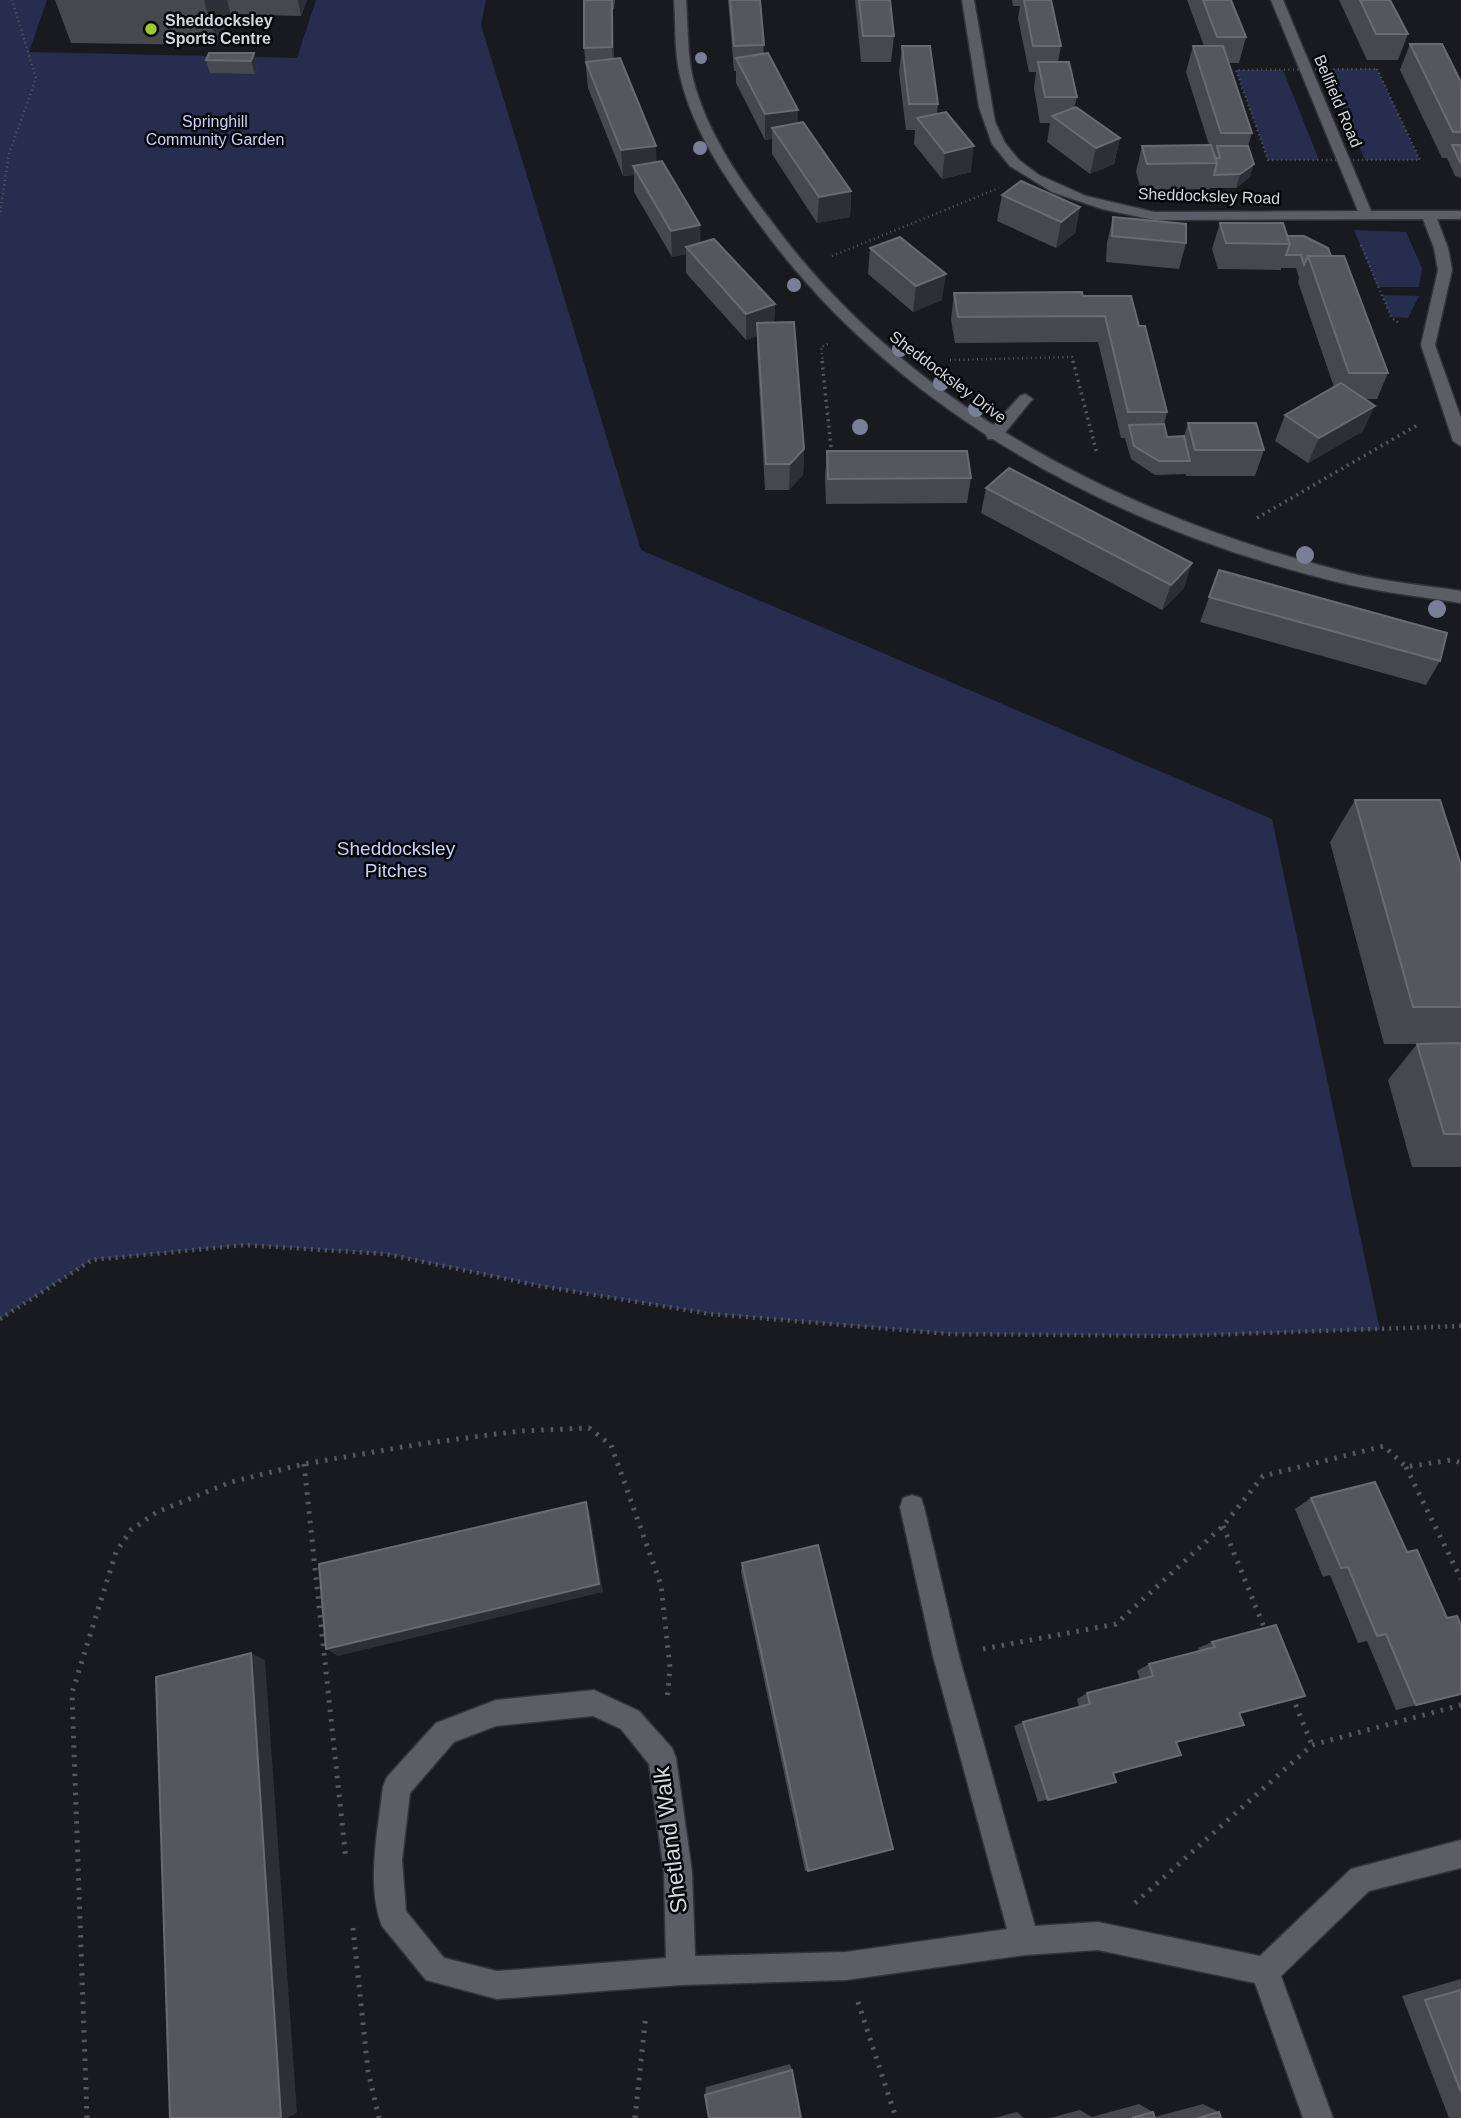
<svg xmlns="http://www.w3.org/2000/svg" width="1461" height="2118" font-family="Arial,sans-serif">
<rect width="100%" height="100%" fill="#191a20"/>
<g fill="#272d4f">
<polygon points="0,0 47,0 29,52 297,58 316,0 486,0 481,25 641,550 1272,819 1380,1330 1176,1336 950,1334 711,1314 540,1286 386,1254 245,1245 92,1260 0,1319"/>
<polygon points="1326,69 1377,69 1420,160 1365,160"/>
<polygon points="1236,70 1283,70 1319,160 1268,160"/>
<polygon points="1354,230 1406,232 1422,268 1419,287 1378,287"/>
<polygon points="1382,295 1418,296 1419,296 1408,318 1391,317"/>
</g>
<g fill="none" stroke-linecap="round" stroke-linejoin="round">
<g stroke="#333438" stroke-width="3">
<polygon id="lane" points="1025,394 1033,399 1030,402 1000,439 988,439 986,435 988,431 1020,396"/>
</g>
<g stroke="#333438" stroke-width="3">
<g id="street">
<path d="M 674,0 L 686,0 C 688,26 687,53 693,79 C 707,133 741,182 775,226 C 911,409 1129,518 1346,572 C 1384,582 1423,585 1461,591 L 1461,603 C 1424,597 1387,593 1350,585 C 1126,533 901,417 763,229 C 729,184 695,135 681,80 C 674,54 676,26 674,0 Z"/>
<polygon points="962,0 974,0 995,122 1005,143 1019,160 1039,175 1086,196 1154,212 1358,211 1271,0 1283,0 1371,211 1461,211 1461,219 1437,219 1448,248 1452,270 1435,345 1461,418 1461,446 1453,441 1421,345 1438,270 1434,248 1423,219 1154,220 1102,209 1052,192 1010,166 992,144 979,107"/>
<path d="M 912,1495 L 921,1498 L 924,1507 L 959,1656 L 1035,1926 L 1098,1922 L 1260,1956 L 1351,1869 L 1461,1840 L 1461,1868 L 1369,1891 L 1281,1976 L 1333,2118 L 1303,2118 L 1255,1983 L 1098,1950 L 1025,1955 L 846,1980 L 681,1985 L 497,1999 L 426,1980 L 382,1926 C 366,1886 378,1829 383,1787 L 387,1777 L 436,1723 L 496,1700 L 594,1690 L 639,1711 L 672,1748 L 676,1758 L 692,1872 L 695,1956 L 846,1952 L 1007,1929 L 933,1656 L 900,1507 L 903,1498 ZM 593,1716 L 621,1729 L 649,1764 L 664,1872 L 666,1958 L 497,1971 L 444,1958 L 406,1911 L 402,1860 L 410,1793 L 454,1742 L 496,1726 Z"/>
</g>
</g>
<g stroke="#57585e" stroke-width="2.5" stroke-dasharray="1 3.5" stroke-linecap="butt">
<polygon points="1377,69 1420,160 1268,160 1236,70"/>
<polyline points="0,212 9,154 36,78 12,0"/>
<polyline points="1361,245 1391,317 1400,324"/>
<polyline points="832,256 999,188"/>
<polyline points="950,360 1072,357 1073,363"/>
<polyline points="823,363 821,347 830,343"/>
</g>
<g stroke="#57585e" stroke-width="3.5" stroke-dasharray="2 4.5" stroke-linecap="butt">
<polyline points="822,361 832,457"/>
<polyline points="1073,361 1097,454"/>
<polyline points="1257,518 1419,424"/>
</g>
<polyline stroke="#57585e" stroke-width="4.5" stroke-dasharray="2 5" stroke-linecap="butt" points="0,1319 92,1260 245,1245 386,1254 540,1286 711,1314 950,1334 1176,1336 1461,1326"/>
<g stroke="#57585e" stroke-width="5" stroke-dasharray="2.5 7" stroke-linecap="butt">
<polyline points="304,1464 346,1860"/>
<polyline points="1406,1467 1461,1579"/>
<polyline points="1223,1526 1266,1632"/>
<polyline points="983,1649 1116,1624 1223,1526 1263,1476 1384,1446 1406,1467 1451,1460 1461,1463"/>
<polyline points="1292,1696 1312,1745"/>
<polyline points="1135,1903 1312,1745 1461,1705"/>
<polyline points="353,1928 368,2071 379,2118"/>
<polyline points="858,2002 896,2118"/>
<polyline points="87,2118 72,1693 116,1552 131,1530 157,1512 231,1482 304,1464 420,1444 520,1431 589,1428 611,1445 661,1585 670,1668 667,1701"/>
<polyline points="635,2118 646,2014"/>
</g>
<use href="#lane" fill="#5c5e66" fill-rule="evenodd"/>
<use href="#street" fill="#5c5e66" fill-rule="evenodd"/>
</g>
<g fill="#797f98">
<circle cx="701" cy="58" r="6"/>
<circle cx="700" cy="148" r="7"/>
<circle cx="794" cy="285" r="7"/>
<circle cx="900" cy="349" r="8"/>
<circle cx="941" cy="383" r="8"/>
<circle cx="976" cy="409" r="8"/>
<circle cx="860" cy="427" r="8"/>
<circle cx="1305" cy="555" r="9"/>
<circle cx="1437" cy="609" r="9"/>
</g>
<g fill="#47484e">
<polygon points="55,0 307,0 301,16 231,14 217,45 71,43"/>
<polygon points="584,0 615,0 614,9 613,9 614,59 657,162 700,243 775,304 774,322 804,449 803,475 789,490 765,490 757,349 757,336 746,340 686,273 686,254 672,257 634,192 634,175 623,176 588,88 584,48"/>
<polygon points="728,0 760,0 764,54 798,123 851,191 850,217 817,223 772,154 772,139 765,140 736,83 736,71 734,71"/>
<polygon points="855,0 890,0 894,36 891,62 861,62"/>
<polygon points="1012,0 1051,0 1061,46 1058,62 1077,97 1074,108 1120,138 1114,164 1090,174 1047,142 1050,123 1040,123 1034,88 1036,72 1029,72 1018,18 1020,6 1013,6"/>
<polygon points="1187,0 1231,0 1246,37 1239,63 1229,63 1252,133 1248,146 1250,177 1236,188 1210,188 1210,189 1141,190 1136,172 1142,146 1209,145 1186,72 1193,46 1204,46"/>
<polygon points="1339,0 1390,0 1408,34 1398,60 1367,60"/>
<polygon points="1410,44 1461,82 1461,178 1455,176 1447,158 1442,158 1400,70"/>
<polygon points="902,46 938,104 937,113 971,172 942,179 914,144 915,130 906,130 899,72"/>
<polygon points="254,53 257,66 255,74 210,73 206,60"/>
<polygon points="1002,195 1080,207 1075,233 1056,248 997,221"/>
<polygon points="1113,217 1186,243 1179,269 1106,262 1107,243"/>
<polygon points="1220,223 1287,236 1331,256 1388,373 1377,399 1364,399 1363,431 1308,463 1275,441 1285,415 1334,387 1298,282 1299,278 1296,268 1281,268 1281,270 1218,269 1212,249"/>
<polygon points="870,248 942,300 913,312 868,274"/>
<polygon points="954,293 1083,296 1139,326 1167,412 1164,424 1167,437 1184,436 1188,423 1264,450 1255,476 1186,476 1186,474 1155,475 1131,459 1125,438 1121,438 1098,342 955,343 951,320"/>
<polygon points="827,451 971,478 967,503 826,504 825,477"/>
<polygon points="986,488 1184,588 1162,610 981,513"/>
<polygon points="1219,570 1440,661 1426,685 1200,622"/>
<polygon points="1355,800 1461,865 1461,1167 1412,1167 1388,1080 1417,1044 1384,1044 1330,842"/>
<polygon points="1311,1498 1461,1694 1396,1710 1367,1641 1358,1643 1330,1575 1323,1577 1295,1509"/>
<polygon points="742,1563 808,1871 805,1871 741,1572"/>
<polygon points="1212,1642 1288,1701 1240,1714 1177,1743 1113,1773 1116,1782 1038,1802 1014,1726 1023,1722 1079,1707 1077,1699 1087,1693 1140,1680 1137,1671 1149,1664 1199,1651 1198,1648"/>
<polygon points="1461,1979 1461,2118 1449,2118 1402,1996"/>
<polygon points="790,2064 792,2070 705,2095 706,2087"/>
<polygon points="1139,2104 1153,2112 1155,2117 1203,2104 1219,2112 1221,2118 1050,2118 1080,2110 1092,2117"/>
<polygon points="1017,2112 1024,2118 994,2118"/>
</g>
<g fill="#2e2f36">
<polygon points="204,0 227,0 231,14 217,45"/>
<polygon points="298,0 307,0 301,16"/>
<polygon points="612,0 613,19 614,73 612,47"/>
<polygon points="254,53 257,66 255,74 251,61"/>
<polygon points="798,110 797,136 772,128 772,139 765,140 765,114"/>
<polygon points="1120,138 1114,164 1090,174 1096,148"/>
<polygon points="656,146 657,172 633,166 634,175 623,176 621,150"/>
<polygon points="974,146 971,172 942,179 945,153"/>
<polygon points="1254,164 1250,177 1236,188 1240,174"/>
<polygon points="851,191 850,217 817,223 819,197"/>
<polygon points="1080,207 1075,233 1056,248 1061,222"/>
<polygon points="700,225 701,251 686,247 686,254 672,257 671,231"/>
<polygon points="946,274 942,300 913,312 916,286"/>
<polygon points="775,304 774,330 757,323 757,336 746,340 746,314"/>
<polygon points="1375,406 1363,431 1308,463 1319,438"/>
<polygon points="804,449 803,475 789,490 790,464"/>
<polygon points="1192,563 1184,588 1162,610 1171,585"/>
<polygon points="586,1502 590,1513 603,1592 338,1656 326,1649"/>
<polygon points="251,1653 265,1660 297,2113 287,2118 281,2118"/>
<polygon points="1305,1696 1288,1701 1224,1718 1239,1713"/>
</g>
<g fill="#56575e" stroke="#6a6b71" stroke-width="2">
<polygon points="584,0 612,0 612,47 584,48"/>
<polygon points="730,0 760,0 764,45 734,46"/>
<polygon points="859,0 890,0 894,36 863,36"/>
<polygon points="1024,0 1051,0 1061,46 1033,46"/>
<polygon points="1203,0 1231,0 1246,37 1217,37"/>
<polygon points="1360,0 1390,0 1408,34 1376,34"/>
<polygon points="1410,44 1442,44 1461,82 1461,132 1453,132"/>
<polygon points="902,46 930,46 938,104 909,104"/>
<polygon points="1193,46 1223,46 1252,133 1221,133"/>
<polygon points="209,53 254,53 251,61 206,60"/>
<polygon points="768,53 798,110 765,114 736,58"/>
<polygon points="620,58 656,146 621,150 586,62"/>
<polygon points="1038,62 1069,62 1077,97 1045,97"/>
<polygon points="1076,107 1120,138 1096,148 1052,116"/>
<polygon points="946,112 974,146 945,153 917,118"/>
<polygon points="803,122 851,191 819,197 772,128"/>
<polygon points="1211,145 1217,163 1147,164 1142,146"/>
<polygon points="1452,145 1461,145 1461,163 1460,162"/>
<polygon points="1217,146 1248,146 1254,164 1240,174 1214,175 1217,163 1215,158 1220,158"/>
<polygon points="662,161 700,225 671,231 633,166"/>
<polygon points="1021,181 1080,207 1061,222 1002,195"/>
<polygon points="1113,217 1186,224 1186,243 1112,236"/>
<polygon points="1220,223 1283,223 1290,244 1226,243"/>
<polygon points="1287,236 1304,236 1328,248 1331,256 1308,256 1304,265 1301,255 1286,255 1290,244"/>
<polygon points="900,237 946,274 916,286 870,248"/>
<polygon points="714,239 775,304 746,314 686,247"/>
<polygon points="1308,256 1344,256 1388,373 1349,373"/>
<polygon points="1082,292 1083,296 1131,296 1139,326 1145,326 1167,412 1128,412 1105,316 958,317 954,293"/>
<polygon points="794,322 804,449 790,464 766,464 757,323"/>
<polygon points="1341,383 1375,406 1319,438 1285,415"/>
<polygon points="1188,423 1256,423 1264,450 1195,450"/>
<polygon points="1164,424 1167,437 1184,436 1190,461 1159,461 1134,446 1129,425"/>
<polygon points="827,451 967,451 971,478 828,479"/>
<polygon points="1009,468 1192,563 1171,585 986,488"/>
<polygon points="1219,570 1447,633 1440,661 1209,597"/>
<polygon points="1355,800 1440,800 1461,865 1461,1007 1413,1007"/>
<polygon points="1461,1043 1461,1134 1444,1134 1417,1044"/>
<polygon points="1375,1482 1407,1552 1417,1550 1447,1618 1457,1616 1461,1625 1461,1694 1416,1705 1386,1634 1377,1636 1348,1567 1341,1568 1311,1498"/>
<polygon points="586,1502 599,1584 326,1649 319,1564"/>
<polygon points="818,1545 893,1849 808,1871 742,1563"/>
<polygon points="1276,1625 1305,1696 1239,1713 1244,1725 1176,1742 1181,1755 1113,1773 1116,1782 1048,1800 1023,1722 1090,1704 1087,1693 1153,1676 1149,1664 1215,1647 1212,1642"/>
<polygon points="251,1653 281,2118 170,2118 156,1677"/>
<polygon points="1461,1990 1461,2092 1425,2000"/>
<polygon points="792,2070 801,2118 709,2118 705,2095"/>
<polygon points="1153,2112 1155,2118 1132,2118"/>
<polygon points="1219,2112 1221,2118 1198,2118"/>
</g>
<circle fill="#9fca2e" stroke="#050608" stroke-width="2.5" cx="151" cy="29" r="7"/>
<g text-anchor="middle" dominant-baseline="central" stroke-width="5" stroke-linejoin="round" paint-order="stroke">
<g font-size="16" font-weight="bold" fill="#d5d6da" stroke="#050608" text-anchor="start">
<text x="165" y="20">Sheddocksley<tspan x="165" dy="18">Sports Centre</tspan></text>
</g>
<g font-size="16" fill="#d5d6da" stroke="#050608">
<text transform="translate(1338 101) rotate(67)">Bellfield Road</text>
<text transform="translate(1209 196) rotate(2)">Sheddocksley Road</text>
<text transform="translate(948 377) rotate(37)">Sheddocksley Drive</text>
</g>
<g font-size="16" fill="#c7d1fb" stroke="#050608">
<text x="215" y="121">Springhill<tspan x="215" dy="18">Community Garden</tspan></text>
</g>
<g font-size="19" fill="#c7d1fb" stroke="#050608">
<text x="396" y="848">Sheddocksley<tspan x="396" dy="22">Pitches</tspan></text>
</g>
<g font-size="23" fill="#d5d6da" stroke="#050608">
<text transform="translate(670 1840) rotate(-97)">Shetland Walk</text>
</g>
</g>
</svg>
